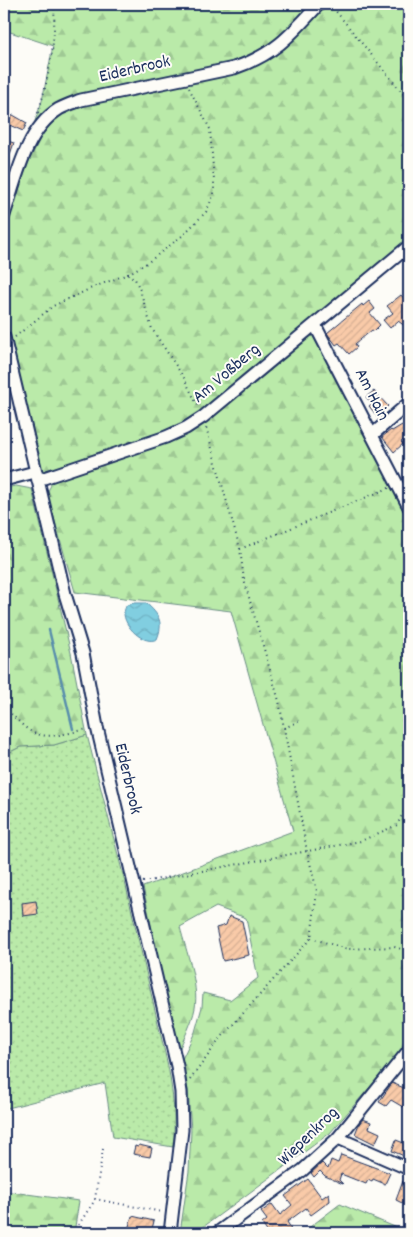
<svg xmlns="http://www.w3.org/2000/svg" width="413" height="1237" font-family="Dekko,sans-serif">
<defs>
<pattern id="grass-dots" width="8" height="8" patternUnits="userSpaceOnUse" patternTransform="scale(1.25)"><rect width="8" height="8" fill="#baeaa9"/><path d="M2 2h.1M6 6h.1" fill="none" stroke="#9fc994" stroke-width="1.8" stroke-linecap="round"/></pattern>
<pattern id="forest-firs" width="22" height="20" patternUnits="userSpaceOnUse" patternTransform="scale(1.25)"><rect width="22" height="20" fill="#baeaa9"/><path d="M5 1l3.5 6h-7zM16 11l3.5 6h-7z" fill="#9fc994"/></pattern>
<pattern id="water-waves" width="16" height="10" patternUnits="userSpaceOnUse" patternTransform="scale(1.25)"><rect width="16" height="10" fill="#81cee0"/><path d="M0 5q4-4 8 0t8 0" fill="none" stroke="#6fb1c3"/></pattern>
<pattern id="building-hatch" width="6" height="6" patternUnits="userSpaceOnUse" patternTransform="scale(1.25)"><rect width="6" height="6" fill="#f9caa8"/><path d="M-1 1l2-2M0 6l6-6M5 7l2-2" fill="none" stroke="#d5ae93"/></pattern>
</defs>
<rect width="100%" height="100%" fill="#fdfcf7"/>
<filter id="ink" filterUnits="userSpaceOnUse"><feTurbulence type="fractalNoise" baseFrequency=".02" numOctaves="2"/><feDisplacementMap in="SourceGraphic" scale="10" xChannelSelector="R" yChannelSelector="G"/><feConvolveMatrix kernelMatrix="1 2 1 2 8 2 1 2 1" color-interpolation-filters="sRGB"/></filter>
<g filter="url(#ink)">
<path fill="url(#grass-dots)" stroke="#6a8c84" d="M 87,735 L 125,882 L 168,1066 C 173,1093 176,1119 173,1147 L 113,1137 L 105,1083 L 4,1109 L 4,755 L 20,747 L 54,745 Z"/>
<g fill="url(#forest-firs)" stroke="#6a8c84">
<path d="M 4,4 L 409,4 L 409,239 L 310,324 L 409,517 L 409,1042 L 330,1133 L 195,1233 L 180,1233 L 189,1171 L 191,1130 L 188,1090 L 182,1059 L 195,1032 L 202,1007 L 203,993 L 230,1000 L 258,978 L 246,918 L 216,907 L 180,927 C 186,951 199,984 195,1008 C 192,1023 184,1038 178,1052 L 143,887 L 293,831 L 231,611 L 75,592 L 47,493 L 51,485 L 46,474 L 40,469 L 4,322 L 4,230 L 30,159 L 42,135 L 35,121 L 42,101 L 53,46 L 4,30 Z"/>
<polygon points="16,486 32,489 71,653 87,735 54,745 20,747 4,755 4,488"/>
<polygon points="4,1191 79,1201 74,1233 4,1233"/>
<polygon points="340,1204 409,1233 302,1233"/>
</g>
<path fill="url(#water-waves)" stroke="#588eac" d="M 134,603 L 146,603 C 159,615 164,622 157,639 C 144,646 123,626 124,612 C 124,612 126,605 127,605 Z"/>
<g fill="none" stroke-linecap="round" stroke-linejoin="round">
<polyline stroke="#588eac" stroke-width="2.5" points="49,630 73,729"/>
</g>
<g fill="url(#building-hatch)" stroke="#1b2f5e">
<polygon points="13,115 27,123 23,131 7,124"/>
<polygon points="4,140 14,143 5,168 4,168"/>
<polygon points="401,295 409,304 409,329 398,321 390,328 383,320 393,313 387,306"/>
<polygon points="369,301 375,309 370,313 380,325 374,331 372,330 355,344 357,347 349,354 339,343 336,345 327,333 362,304 363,306"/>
<polygon points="374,391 388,406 377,416 369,406 372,404 366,397"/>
<polygon points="402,425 409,434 401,442 403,444 394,452 382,437 391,430 392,431"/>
<polygon points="36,901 38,914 23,916 22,903"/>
<polygon points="229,916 242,921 249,955 223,961 216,928 226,925"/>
<polygon points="392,1083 409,1090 409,1097 403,1107 391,1100 386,1106 379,1102"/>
<polygon points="363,1119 371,1122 369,1128 380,1133 375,1144 355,1134 359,1124"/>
<polygon points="396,1140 409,1145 409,1158 392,1151"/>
<polygon points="139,1145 152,1148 150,1157 133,1154 135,1146 138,1147"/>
<polygon points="341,1155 390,1173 385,1184 373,1179 372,1182 368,1180 366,1184 341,1174 339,1180 343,1184 325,1176 320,1171 314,1177 311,1173 322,1163 328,1169 331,1160 338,1163"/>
<polygon points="308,1179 322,1198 329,1193 330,1201 311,1215 306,1208 287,1222 291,1228 285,1233 268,1233 262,1224 267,1220 261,1212 272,1204 280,1215 292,1205 285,1196"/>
<polygon points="403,1181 409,1183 409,1197 406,1205 396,1200"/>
<polygon points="132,1216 154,1221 151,1233 127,1233"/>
</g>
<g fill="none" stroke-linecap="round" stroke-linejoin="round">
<g stroke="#1b2f5e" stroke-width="15">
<g id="minor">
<path d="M 4,215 C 16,180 25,130 59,109 C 66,105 73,103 81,100 L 234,68 C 274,55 291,35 319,4"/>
<polyline points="315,325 409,507"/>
<polyline points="4,337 65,594 83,653 97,727 177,1066 181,1092 182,1130 170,1233"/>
<polyline points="372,435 409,403"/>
<polyline points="4,480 35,472"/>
<polyline points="38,480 166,437 186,428 203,417 409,246"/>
<polyline points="338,1138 409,1169"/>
<polyline points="217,1233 303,1170 338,1138 409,1050"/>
</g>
</g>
<g stroke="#1b2f5e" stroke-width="2" stroke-dasharray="1 4" stroke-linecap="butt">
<polyline points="330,4 409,101"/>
<path d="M 38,113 C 49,78 56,40 54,4"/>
<polyline points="128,274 147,263 182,236 206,212 214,194 214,180 210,129 189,88"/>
<polyline points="15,337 53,306 94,287 128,274 135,279 140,290 152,329 184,378 199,408"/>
<polyline points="240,549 389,488"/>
<path d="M 4,707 C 13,715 23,728 34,733 C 51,740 71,732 88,729"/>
<polyline points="284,728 302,720"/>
<polyline points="143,882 361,841 397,825 409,802"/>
<polyline points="311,938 347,949 394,947 409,951"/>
<polyline points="190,1080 220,1039 311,938 317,891 307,851 279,701 244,580 240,549 206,427"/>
<polyline points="103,1149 95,1199 162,1212"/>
<polyline points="73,1233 95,1200"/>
</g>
<use href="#minor" stroke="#fdfcf7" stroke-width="11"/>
</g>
</g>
<g text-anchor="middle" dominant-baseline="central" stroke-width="4" stroke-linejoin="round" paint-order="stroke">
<g font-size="18" fill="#1b2f5e" stroke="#fdfcf7">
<text transform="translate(135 70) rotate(-13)">Eiderbrook</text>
<text transform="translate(227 374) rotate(-40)">Am Voßberg</text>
<text transform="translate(371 395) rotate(63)">Am Hain</text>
<text transform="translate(127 779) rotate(77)">Eiderbrook</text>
<text transform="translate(309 1137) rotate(-44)">Wiepenkrog</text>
</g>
</g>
<rect width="413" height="1237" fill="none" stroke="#fdfcf7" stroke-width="20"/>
<rect x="10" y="10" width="393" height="1217" fill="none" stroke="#1b2f5e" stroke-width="2" filter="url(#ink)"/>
</svg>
